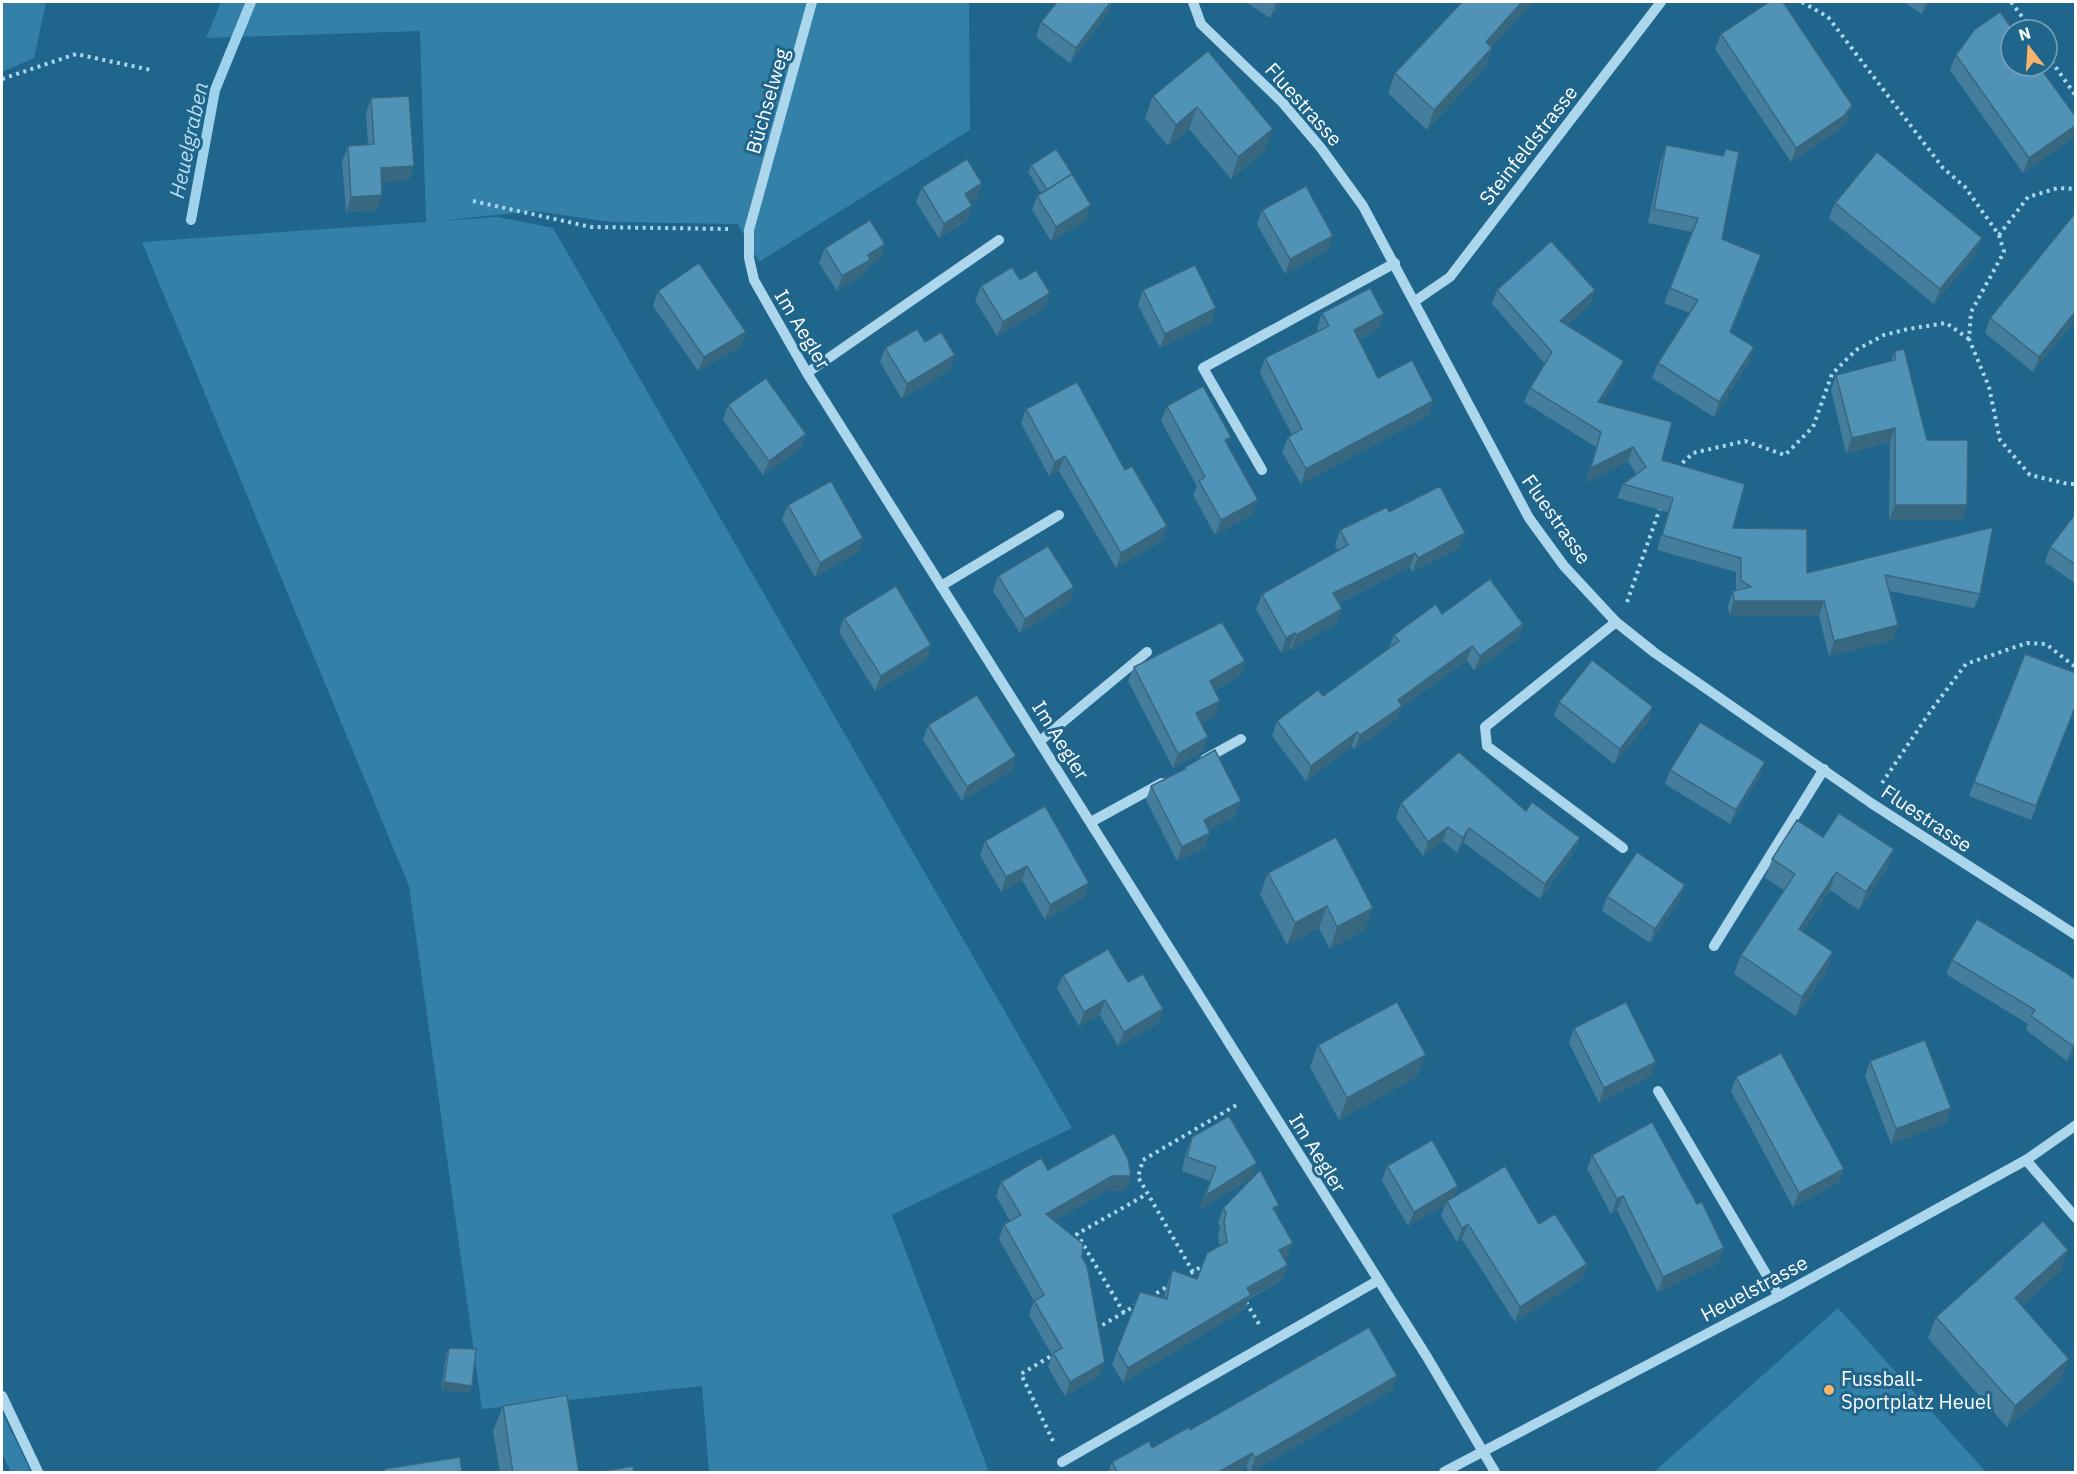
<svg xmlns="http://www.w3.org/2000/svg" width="2077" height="1474" font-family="'IBM Plex Sans',sans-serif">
<rect width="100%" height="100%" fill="#1f658c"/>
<g fill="#3380a9">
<polygon points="2,2 46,2 34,58 2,72"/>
<polygon points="221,2 969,2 970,130 759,262 738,224 611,222 534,211 437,221 498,217 553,228 1072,1128 892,1215 989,1472 709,1472 702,1386 482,1409 409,886 142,242 426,222 420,31 206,38"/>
<polygon points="1838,1308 1986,1472 1654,1472"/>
<polygon points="2,1412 31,1472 11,1472 2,1453"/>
</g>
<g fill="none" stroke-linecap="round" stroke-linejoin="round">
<polyline stroke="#9fd3ed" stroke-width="10" points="191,220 215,90 251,2"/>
<g stroke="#acd6ec" stroke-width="4" stroke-dasharray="3 4.5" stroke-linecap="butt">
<polyline points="1802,2 1828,17 1943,168 1965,187 1999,235 2028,197 2058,188 2076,189"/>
<polyline points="2011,2 2032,30"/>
<polyline points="2047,55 2076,96"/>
<polyline points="2,79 76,54 151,70"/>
<polyline points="473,201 591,227 728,229"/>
<polyline points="1999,235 2004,252 1971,312 1969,339 1989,387 2000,440 2030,475 2068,484 2076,484"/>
<polyline points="1677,468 1693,453 1745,441 1785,455 1813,427 1832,374 1856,350 1884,335 1908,329 1946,323 1969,339"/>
<polyline points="1627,602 1660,508"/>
<polyline points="1882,783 1932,709 1966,664 2027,643 2046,644 2074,666 2076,671"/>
<polyline points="1193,1272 1138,1177 1143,1160 1240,1103"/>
<polyline points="1184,1277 1206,1264"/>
<polyline points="1150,1297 1170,1285"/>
<polyline points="1246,1302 1259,1324"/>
<polyline points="1124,1313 1077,1234 1147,1194"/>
<polyline points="1096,1329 1136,1305"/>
<polyline points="1053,1441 1021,1374 1056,1353"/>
</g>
<g stroke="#acd6ec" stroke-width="10">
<polyline points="812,2 749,230 749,258 754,280 807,373 1427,1357 1495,1472"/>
<polyline points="1193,2 1201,24 1282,102 1321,148 1363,206 1529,518 1564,566 1616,622 1655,653 1871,803 2076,935"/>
<polyline points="1415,301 1450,277 1661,2"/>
<polyline points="807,373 999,240"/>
<polyline points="1262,470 1203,368 1395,263"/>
<polyline points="941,586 1059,515"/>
<polyline points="1616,622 1485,727 1487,746 1623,848"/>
<polyline points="1040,741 1147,652"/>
<polyline points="1205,759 1241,739"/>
<polyline points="1091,822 1162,783"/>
<polyline points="1714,946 1824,769"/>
<polyline points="1658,1091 1779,1296"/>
<polyline points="2026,1160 2076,1218"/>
<polyline points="2,1396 38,1472"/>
<polyline points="1062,1462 1377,1281"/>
<polyline points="1444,1472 1779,1296 2026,1160 2076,1125"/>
</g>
</g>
<g fill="#457e9d">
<polygon points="1057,2 1112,2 1107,14 1070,63 1036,37 1041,22"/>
<polygon points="1246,2 1281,2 1270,18"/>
<polygon points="1904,2 1930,2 1922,14"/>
<polygon points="1721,34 1852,105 1847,120 1840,129 1791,162 1715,49"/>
<polygon points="1492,48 1485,68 1427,130 1388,93 1395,73"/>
<polygon points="1208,51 1265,150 1231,179 1189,129 1168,146 1145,118 1153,96"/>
<polygon points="1956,55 2076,117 2076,132 2074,137 2023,173 1950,70"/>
<polygon points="371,98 414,166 409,180 382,182 377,210 346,212 342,161 348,146 368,145 366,113"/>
<polygon points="1666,145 1722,239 1756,270 1731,332 1749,362 1714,417 1652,378 1658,363 1690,313 1664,303 1692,232 1648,223 1661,160"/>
<polygon points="1031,165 1074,179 1086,220 1051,241 1032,210 1037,196 1041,193 1028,172"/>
<polygon points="982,183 977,198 970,202 967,221 939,238 916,202 922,187"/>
<polygon points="1835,203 1977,252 1934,304 1829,218"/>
<polygon points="1262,210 1328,250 1285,274 1257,224"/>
<polygon points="2076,212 2076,319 2033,372 1985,333 1990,318"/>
<polygon points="885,244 880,259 868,266 865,274 837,291 819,263 825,248"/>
<polygon points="1020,280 1045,308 997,336 975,300 981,286"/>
<polygon points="1143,290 1211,323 1160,348 1138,305"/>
<polygon points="1497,290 1595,290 1590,305 1567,325 1624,361 1618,375 1601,403 1733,528 1807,573 1993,527 1980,594 1974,608 1890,591 1893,640 1829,656 1819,616 1729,616 1728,606 1733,591 1736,591 1736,572 1657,550 1668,512 1617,498 1623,484 1636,474 1628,461 1586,483 1596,447 1524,402 1530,388 1545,364 1492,304"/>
<polygon points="658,291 741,347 698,371 653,306"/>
<polygon points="1322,313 1379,329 1359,340 1378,378 1433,401 1428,416 1301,484 1282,452 1288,437 1292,435 1260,373 1265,358 1318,331 1317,328"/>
<polygon points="925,342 950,370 902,399 880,362 885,348"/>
<polygon points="1895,351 1927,440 1967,505 1962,520 1889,520 1890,442 1846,453 1831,390 1836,375 1891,361"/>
<polygon points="728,405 806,434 801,448 763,475 723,420"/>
<polygon points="1167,406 1227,445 1253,514 1215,535 1193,495 1197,486 1161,421"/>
<polygon points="1026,409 1167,526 1162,541 1116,568 1059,471 1049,476 1021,423"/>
<polygon points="788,505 863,538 858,552 815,577 782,520"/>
<polygon points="1389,512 1459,548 1412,572 1410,567 1339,603 1337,623 1291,650 1290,648 1281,653 1256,609 1262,594 1338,551 1335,545 1340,530"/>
<polygon points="2076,513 2076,584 2045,562 2050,547"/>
<polygon points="998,576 1074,587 1069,602 1020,633 993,591"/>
<polygon points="1442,614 1523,624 1518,639 1474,671 1467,660 1401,708 1396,720 1354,750 1352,746 1306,781 1272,736 1277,721 1323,696 1389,648 1394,635"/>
<polygon points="844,618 931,645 926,660 875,691 839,632"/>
<polygon points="1245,661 1240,676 1215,690 1215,716 1201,723 1203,751 1173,768 1128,681 1134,667"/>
<polygon points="1559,702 1648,722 1614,764 1554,716"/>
<polygon points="2076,706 2031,820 1969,796 1974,782"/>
<polygon points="928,725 1011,771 962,801 923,740"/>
<polygon points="1185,767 1235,816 1209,829 1205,848 1177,861 1146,800 1151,786 1184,769"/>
<polygon points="1670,770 1760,776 1730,824 1665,784"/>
<polygon points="1401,803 1526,811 1580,838 1574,852 1540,899 1464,843 1457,853 1443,841 1423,856 1396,818"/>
<polygon points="1823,837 1894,849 1887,868 1859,910 1830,890 1803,931 1827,971 1796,1016 1734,974 1741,955 1784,890 1765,878 1772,859"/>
<polygon points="985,841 1089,883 1084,897 1045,920 1022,880 1001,892 980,855"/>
<polygon points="1268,873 1365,930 1330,949 1319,928 1287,945 1260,894"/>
<polygon points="1607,896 1680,899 1650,943 1602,911"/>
<polygon points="1952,960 2076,980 2076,1050 2067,1061 2026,1030 2028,1024 1946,974"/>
<polygon points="1063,975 1128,982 1163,1009 1158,1024 1118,1046 1100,1015 1079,1026 1057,989"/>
<polygon points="1574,1028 1651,1076 1599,1103 1569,1043"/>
<polygon points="1318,1045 1418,1076 1339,1120 1310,1067"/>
<polygon points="1870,1061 1951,1108 1946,1123 1891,1144 1865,1076"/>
<polygon points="1736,1077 1844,1169 1838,1183 1793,1207 1731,1091"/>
<polygon points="1192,1137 1251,1178 1199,1210 1210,1181 1182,1171 1186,1152"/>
<polygon points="1592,1155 1719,1262 1658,1292 1617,1210 1611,1214 1587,1169"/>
<polygon points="1387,1166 1458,1186 1454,1197 1539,1224 1587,1264 1582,1279 1515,1322 1462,1239 1457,1242 1441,1216 1445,1205 1408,1226 1382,1181"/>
<polygon points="1131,1176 1125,1191 1107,1190 1054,1221 1082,1257 1099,1376 1065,1396 1048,1367 1052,1355 1029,1315 1034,1301 999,1239 1004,1224 1010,1221 996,1196 1001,1182"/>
<polygon points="1279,1205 1276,1212 1293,1243 1287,1257 1284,1259 1288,1265 1282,1280 1249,1299 1245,1309 1123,1383 1112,1364 1140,1292 1164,1298 1167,1285 1172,1270 1197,1279 1220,1246 1218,1237 1220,1228 1218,1223 1223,1208"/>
<polygon points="2061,1271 2022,1306 2061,1381 2007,1427 1928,1338 1936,1317"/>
<polygon points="449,1348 472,1386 469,1393 441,1390 446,1355"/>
<polygon points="1397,1376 1392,1390 1250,1473 1246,1467 1237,1473 1108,1473 1112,1462 1152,1448 1190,1430"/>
<polygon points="503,1406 579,1473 500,1473 493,1431"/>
</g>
<g fill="#386780">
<polygon points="1111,2 1107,14 1070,63 1076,48"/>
<polygon points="1276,2 1281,2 1270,18"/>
<polygon points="1522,2 1533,2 1479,62 1486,42"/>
<polygon points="1926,2 1930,2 1922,14"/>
<polygon points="1492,48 1485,68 1427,130 1434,110"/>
<polygon points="1852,105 1847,120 1840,129 1791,162 1796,148"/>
<polygon points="1197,107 1189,129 1168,146 1176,125"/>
<polygon points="2076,125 2076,132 2074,137 2023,173 2029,158"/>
<polygon points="1273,129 1265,150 1231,179 1238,157"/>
<polygon points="414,166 409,180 375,183 381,168"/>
<polygon points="982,183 977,198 959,209 965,194"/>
<polygon points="382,195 377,210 346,212 351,197"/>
<polygon points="1091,205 1086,220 1051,241 1056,227"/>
<polygon points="972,206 967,221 939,238 944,224"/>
<polygon points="1333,236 1328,250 1285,274 1290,259"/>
<polygon points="1982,238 1977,252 1934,304 1940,289"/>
<polygon points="885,244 880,259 868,266 865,274 837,291 842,276 868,255"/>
<polygon points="1595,290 1590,305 1555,336 1560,321"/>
<polygon points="1050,293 1045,308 997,336 1003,322"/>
<polygon points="1216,308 1211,323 1160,348 1165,334"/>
<polygon points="2076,311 2076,319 2033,372 2039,357"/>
<polygon points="1384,314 1379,329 1348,345 1354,330"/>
<polygon points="746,332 741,347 698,371 704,357"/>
<polygon points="1754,347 1749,362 1714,417 1719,402"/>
<polygon points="955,355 950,370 902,399 907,384"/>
<polygon points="1624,361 1618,375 1593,417 1598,402"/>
<polygon points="1433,401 1428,416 1301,484 1306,469"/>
<polygon points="1895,428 1890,442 1846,453 1852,438"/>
<polygon points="806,434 801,448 763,475 769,461"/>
<polygon points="1231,437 1225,451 1225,440"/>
<polygon points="1633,447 1628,461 1586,483 1591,468"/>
<polygon points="1065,456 1059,471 1049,476 1055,462"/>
<polygon points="1258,500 1253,514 1215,535 1221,520"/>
<polygon points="1895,505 1967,505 1962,520 1889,520"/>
<polygon points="1167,526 1162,541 1116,568 1121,553"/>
<polygon points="1465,533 1459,548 1412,572 1418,558"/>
<polygon points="863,538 858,552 815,577 820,563"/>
<polygon points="1415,553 1410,567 1328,608 1333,593"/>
<polygon points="1074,587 1069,602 1020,633 1025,619"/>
<polygon points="1734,601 1824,601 1819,616 1729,616"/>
<polygon points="1342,609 1337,623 1291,650 1296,635"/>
<polygon points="1523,624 1518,639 1474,671 1480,656"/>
<polygon points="1898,625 1893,640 1829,656 1834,641"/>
<polygon points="1295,633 1290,648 1281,653 1286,638"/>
<polygon points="931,645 926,660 875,691 881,676"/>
<polygon points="1472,646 1467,660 1401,708 1396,720 1354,750 1360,735 1398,700"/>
<polygon points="1245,661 1240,676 1205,695 1210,681"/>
<polygon points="1220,701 1215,716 1191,728 1196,713"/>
<polygon points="1653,707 1648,722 1614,764 1620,749"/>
<polygon points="1357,732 1352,746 1306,781 1311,766"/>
<polygon points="1208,737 1203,751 1173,768 1178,754"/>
<polygon points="1016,756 1011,771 962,801 967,787"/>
<polygon points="1765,762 1760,776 1730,824 1736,810"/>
<polygon points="1241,801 1235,816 1199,834 1204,820"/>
<polygon points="1448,827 1443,841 1423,856 1428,842"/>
<polygon points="1469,828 1464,843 1457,853 1463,838"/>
<polygon points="1210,833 1205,848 1177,861 1182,847"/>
<polygon points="1580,838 1574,852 1540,899 1545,884"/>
<polygon points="1894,849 1887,868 1859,910 1866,892"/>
<polygon points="1027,866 1022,880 1001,892 1006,877"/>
<polygon points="1836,872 1830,890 1792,947 1799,929"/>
<polygon points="1089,883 1084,897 1045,920 1050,905"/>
<polygon points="1685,885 1680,899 1650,943 1655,929"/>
<polygon points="1327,906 1319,928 1287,945 1295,923"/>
<polygon points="1373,908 1365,930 1330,949 1337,927"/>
<polygon points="1833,952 1827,971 1796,1016 1802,997"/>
<polygon points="1105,1000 1100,1015 1079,1026 1084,1012"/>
<polygon points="1163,1009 1158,1024 1118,1046 1124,1032"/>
<polygon points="2076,1042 2076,1050 2067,1061 2073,1046"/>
<polygon points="1426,1055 1418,1076 1339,1120 1347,1098"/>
<polygon points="1656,1062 1651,1076 1599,1103 1604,1088"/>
<polygon points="1951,1108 1946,1123 1891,1144 1896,1129"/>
<polygon points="1257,1163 1251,1178 1199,1210 1205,1196"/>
<polygon points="1844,1169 1838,1183 1793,1207 1799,1193"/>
<polygon points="1112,1176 1131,1176 1125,1191 1107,1190 1040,1229 1046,1214"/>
<polygon points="1458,1186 1453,1201 1447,1201 1445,1205 1408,1226 1414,1212"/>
<polygon points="1623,1196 1617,1210 1611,1214 1617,1199"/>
<polygon points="1279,1205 1273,1219 1273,1208"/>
<polygon points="1468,1224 1462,1239 1457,1242 1462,1228"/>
<polygon points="1293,1243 1287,1257 1274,1265 1279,1250"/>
<polygon points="1724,1248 1719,1262 1658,1292 1663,1277"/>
<polygon points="2068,1250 2061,1271 2007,1320 2015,1298"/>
<polygon points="1587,1264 1582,1279 1515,1322 1520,1307"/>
<polygon points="1288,1265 1282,1280 1249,1298 1245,1309 1123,1383 1128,1368 1247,1288"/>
<polygon points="2069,1359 2061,1381 2007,1427 2015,1406"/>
<polygon points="1105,1362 1099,1376 1065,1396 1070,1382"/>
<polygon points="1397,1376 1392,1390 1250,1473 1255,1458"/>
<polygon points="444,1382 472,1386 469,1393 441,1390"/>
<polygon points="1252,1453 1246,1467 1237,1473 1217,1473"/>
</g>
<g fill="#5093b7" stroke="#386780" stroke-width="1.5">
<polygon points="1057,2 1111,2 1076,48 1041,22"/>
<polygon points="1462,2 1522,2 1486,42 1492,48 1434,110 1395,73"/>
<polygon points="1769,2 1783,2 1852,105 1845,115 1796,148 1721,34"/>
<polygon points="2000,12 2013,30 2011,30 2011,66 2039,66 2076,117 2076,125 2029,158 1956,55 1974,30"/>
<polygon points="1208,51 1273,129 1238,157 1197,107 1176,125 1153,96"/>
<polygon points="409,96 414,166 381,168 382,195 351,197 348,146 374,144 371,98"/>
<polygon points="1666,145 1723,156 1726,149 1739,152 1722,239 1761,255 1730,332 1754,347 1719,402 1658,363 1698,300 1670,288 1698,218 1654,209"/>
<polygon points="1056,149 1075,178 1074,178 1072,174 1047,190 1031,165"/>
<polygon points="1877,152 1982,238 1940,289 1835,203"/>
<polygon points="967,159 982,183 965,194 972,206 944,224 922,187"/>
<polygon points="1072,174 1091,205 1056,227 1037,196"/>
<polygon points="1306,186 1333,236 1290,259 1262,210"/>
<polygon points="2076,212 2076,311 2039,357 1990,318"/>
<polygon points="870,220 885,244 868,255 870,260 842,276 825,248"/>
<polygon points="1551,241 1595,290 1560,321 1624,361 1598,402 1672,422 1662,460 1745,484 1733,528 1807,529 1807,573 1993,527 1980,594 1885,575 1898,625 1834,641 1824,601 1734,601 1733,591 1751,587 1741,580 1741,558 1662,535 1673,498 1623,484 1646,467 1633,447 1591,468 1601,432 1530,388 1552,352 1497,290"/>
<polygon points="699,263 746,332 704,357 658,291"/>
<polygon points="1195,265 1216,308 1165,334 1143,290"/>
<polygon points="1012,267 1020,280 1036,270 1050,293 1003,322 981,286"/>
<polygon points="1370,288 1384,314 1354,330 1378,378 1412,360 1433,401 1306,469 1288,437 1302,429 1265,358 1329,326 1322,313"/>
<polygon points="917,329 925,342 941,332 955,355 907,384 885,348"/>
<polygon points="1904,349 1927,440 1968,440 1967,505 1895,505 1895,428 1852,438 1836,375 1895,360 1895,351"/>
<polygon points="766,378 806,434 769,461 728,405"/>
<polygon points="1077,382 1125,470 1132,466 1167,526 1121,553 1065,456 1055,462 1026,409"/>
<polygon points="1203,386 1231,437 1225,440 1258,500 1221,520 1199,481 1205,477 1167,406"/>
<polygon points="831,481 863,538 820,563 788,505"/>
<polygon points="1440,486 1465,533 1418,558 1415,553 1333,593 1342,609 1296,635 1295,633 1286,638 1262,594 1348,545 1340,530 1387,507 1389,512"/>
<polygon points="2076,513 2076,565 2050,547"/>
<polygon points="1048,546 1074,587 1025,619 998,576"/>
<polygon points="1490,579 1523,624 1480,656 1472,646 1398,700 1402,706 1360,735 1357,732 1311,766 1277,721 1318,690 1323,696 1399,641 1394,635 1436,604 1442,614"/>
<polygon points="896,586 931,645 881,676 844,618"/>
<polygon points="1222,622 1245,661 1210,681 1220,701 1196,713 1208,737 1178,754 1134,667"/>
<polygon points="2025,654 2076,673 2076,705 2036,806 1974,782"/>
<polygon points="1592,660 1653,707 1620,749 1559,702"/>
<polygon points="977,695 1016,756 967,787 928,725"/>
<polygon points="1700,722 1765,762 1736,810 1670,770"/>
<polygon points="1215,750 1241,801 1204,820 1210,833 1182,847 1151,786 1185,769 1185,767"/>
<polygon points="1459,752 1526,811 1532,802 1580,838 1545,884 1469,828 1463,838 1448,827 1428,842 1401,803"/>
<polygon points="1045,806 1089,883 1050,905 1027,866 1006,877 985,841"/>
<polygon points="1839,813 1894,849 1866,892 1836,872 1799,929 1833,952 1802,997 1741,955 1795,874 1772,859 1797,820 1823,837"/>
<polygon points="1336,837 1373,908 1337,927 1327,906 1295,923 1268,873"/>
<polygon points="1637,852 1685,885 1655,929 1607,896"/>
<polygon points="1977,919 2065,972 2076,980 2076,1042 2073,1046 2031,1016 2035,1010 1952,960"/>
<polygon points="1108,949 1128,982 1143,974 1163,1009 1124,1032 1105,1000 1084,1012 1063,975"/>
<polygon points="1397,1002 1426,1055 1347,1098 1318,1045"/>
<polygon points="1626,1002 1656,1062 1604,1088 1574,1028"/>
<polygon points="1925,1040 1951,1108 1896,1129 1870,1061"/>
<polygon points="1781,1053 1844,1169 1799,1193 1736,1077"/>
<polygon points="1229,1116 1257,1163 1205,1196 1216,1167 1187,1157 1192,1137"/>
<polygon points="1652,1122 1697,1204 1702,1202 1724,1248 1663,1277 1623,1196 1617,1199 1592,1155"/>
<polygon points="1114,1133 1128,1159 1131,1176 1112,1176 1046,1214 1083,1244 1082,1257 1087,1266 1105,1362 1070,1382 1053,1353 1062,1348 1034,1301 1044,1295 1004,1224 1021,1215 1001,1182 1041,1158 1048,1170"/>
<polygon points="1432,1140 1458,1186 1414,1212 1387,1166"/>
<polygon points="1505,1166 1539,1224 1555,1214 1587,1264 1520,1307 1468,1224 1462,1228 1447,1201"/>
<polygon points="1260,1170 1279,1205 1273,1208 1293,1243 1279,1250 1288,1265 1247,1288 1251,1295 1128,1368 1117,1350 1140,1292 1167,1299 1172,1270 1197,1279 1207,1253 1227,1242 1224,1222 1226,1213 1223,1208"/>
<polygon points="2043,1221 2068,1250 2015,1298 2069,1359 2015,1406 1936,1317"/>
<polygon points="1369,1327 1397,1376 1255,1458 1252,1453 1217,1473 1118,1473 1112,1462 1149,1441 1152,1448 1189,1427 1190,1430"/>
<polygon points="449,1348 476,1349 472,1386 444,1382"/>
<polygon points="567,1395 579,1473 513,1473 503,1406"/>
<polygon points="460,1457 462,1473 385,1473 384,1469"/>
<polygon points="633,1466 634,1473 594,1473"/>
</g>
<circle fill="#fab46c" stroke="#1f658c" stroke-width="2" cx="1829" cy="1390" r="6"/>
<g text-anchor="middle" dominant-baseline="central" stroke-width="6" stroke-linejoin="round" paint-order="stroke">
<g font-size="20" fill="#fff" stroke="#1f658c">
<text transform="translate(767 101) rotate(-74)">Büchselweg</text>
<text transform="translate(1304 104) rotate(48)">Fluestrasse</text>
<text transform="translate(1528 145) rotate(-52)">Steinfeldstrasse</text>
<text transform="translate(803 329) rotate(59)">Im Aegler</text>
<text transform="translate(1557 519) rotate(55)">Fluestrasse</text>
<text transform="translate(1061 740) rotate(58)">Im Aegler</text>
<text transform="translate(1927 818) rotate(34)">Fluestrasse</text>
<text transform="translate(1318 1153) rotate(58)">Im Aegler</text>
<text transform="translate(1754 1288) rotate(-28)">Heuelstrasse</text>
</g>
<g font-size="20" fill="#fff" stroke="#1f658c" text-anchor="start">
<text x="1841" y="1378">Fussball-<tspan x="1841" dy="23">Sportplatz Heuel</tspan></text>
</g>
<g font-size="21" font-style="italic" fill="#b8dff3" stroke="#1f658c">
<text transform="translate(188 140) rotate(-78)">Heuelgraben</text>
</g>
</g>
<rect width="2077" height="1474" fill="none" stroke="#ffffff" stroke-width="6"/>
<g transform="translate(2029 48) rotate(343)"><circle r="28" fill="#1f658c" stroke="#79a3ba" stroke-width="1.5"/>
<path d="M0-4.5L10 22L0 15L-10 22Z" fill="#fab46c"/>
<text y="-9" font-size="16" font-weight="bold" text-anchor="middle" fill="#ffffff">N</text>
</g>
</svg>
